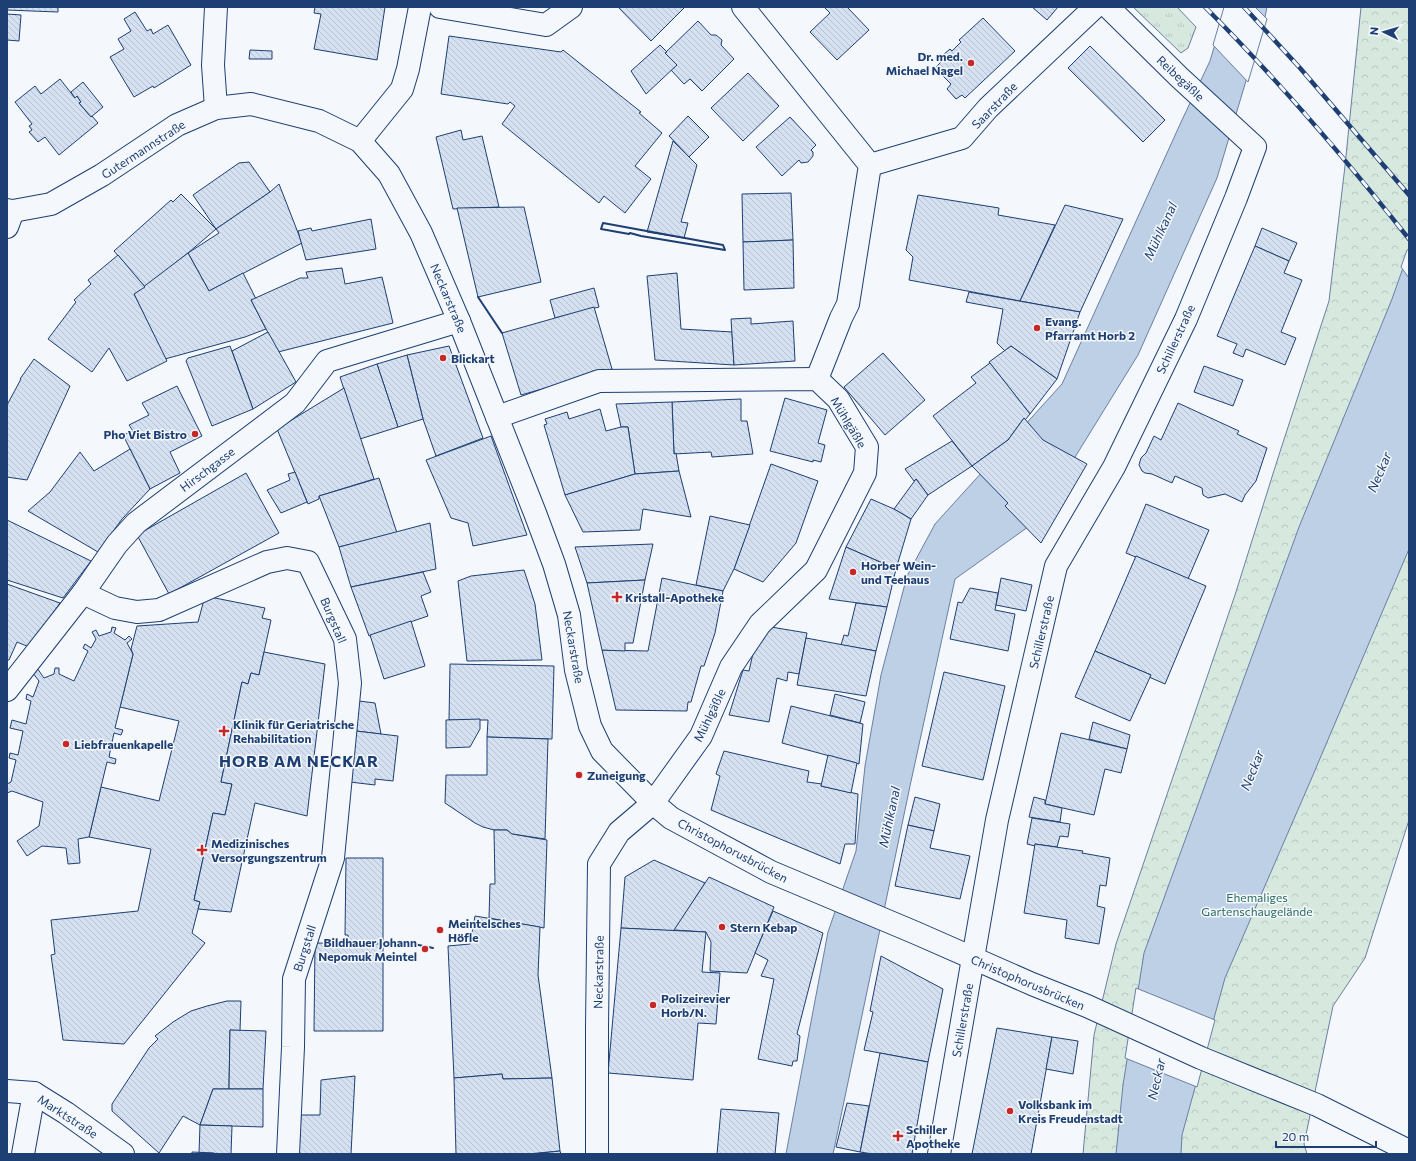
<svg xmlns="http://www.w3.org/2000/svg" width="1416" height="1161" font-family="Commissioner,sans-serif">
<defs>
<pattern id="grass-tufts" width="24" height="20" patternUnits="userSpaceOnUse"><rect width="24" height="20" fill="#d7e8df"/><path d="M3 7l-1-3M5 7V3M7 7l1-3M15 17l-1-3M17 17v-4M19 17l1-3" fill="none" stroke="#b8c8c3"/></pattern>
<pattern id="forest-crowns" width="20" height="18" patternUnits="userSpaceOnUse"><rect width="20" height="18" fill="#d7e8df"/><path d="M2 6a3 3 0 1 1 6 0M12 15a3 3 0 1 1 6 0" fill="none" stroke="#b8c8c3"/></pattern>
<pattern id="building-back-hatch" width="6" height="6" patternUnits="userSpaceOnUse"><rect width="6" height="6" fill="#d5e0f0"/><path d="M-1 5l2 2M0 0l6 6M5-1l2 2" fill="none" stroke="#b6c1d1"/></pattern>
</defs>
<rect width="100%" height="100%" fill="#f4f7fb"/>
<polygon fill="url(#grass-tufts)" stroke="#687fa3" points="1133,7 1177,7 1196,27 1188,48 1181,53"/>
<polygon fill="url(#forest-crowns)" stroke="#687fa3" points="1361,7 1409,7 1409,820 1365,958 1333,1006 1304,1144 1307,1154 1083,1154 1094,1035 1116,944 1235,595 1277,461 1329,301 1345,166"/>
<g fill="#bed0e5" stroke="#687fa3">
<polygon points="1226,7 1267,7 1265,17 1217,178 1138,355 1035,522 955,579 910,786 833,1154 786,1154 828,932 856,851 865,766 881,675 907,576 935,524 1062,384 1182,120 1210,61"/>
<polygon points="1409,251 1409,549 1313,775 1225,978 1182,1135 1181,1154 1116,1154 1123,1085 1144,953 1299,527 1392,299"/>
</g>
<g fill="#f4f7fb" stroke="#687fa3">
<polygon points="1224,7 1255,7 1267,19 1248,82 1213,45"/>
<polygon points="1409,249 1409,278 1401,267 1407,250"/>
<polygon points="1136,988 1215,1020 1197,1087 1125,1058"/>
</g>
<g fill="url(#building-back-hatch)" stroke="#1d3f73">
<polygon points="7,7 58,7 58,12 7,10"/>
<polygon points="315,7 385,7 377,60 314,49 321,14 314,13"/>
<polygon points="618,7 684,7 684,8 651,41"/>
<polygon points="825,7 847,7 869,30 837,60 810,32 830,13 825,8"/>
<polygon points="1032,7 1058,7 1047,20"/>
<polygon points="135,12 147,31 151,29 153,34 168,25 191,65 154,88 153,86 134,97 110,57 124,49 118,39 131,31 124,19"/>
<polygon points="7,14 21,15 19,41 7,40"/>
<polygon points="983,18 1015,51 965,98 962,95 956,99 947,89 951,84 935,68 945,58 943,55 950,49 952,51 961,42 959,40"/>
<polygon points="698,21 711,35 716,35 722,40 721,45 734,59 702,91 690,79 684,84 671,70 677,65 665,53"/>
<polygon points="449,36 561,52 563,50 641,112 639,113 662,133 635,166 651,179 625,213 604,196 599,203 502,124 515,106 510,102 508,104 441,94"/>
<polygon points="660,45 667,52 665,53 677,65 646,94 631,71"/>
<polygon points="1090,46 1165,120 1143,142 1068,68"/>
<polygon points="250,50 272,51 272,59 249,59"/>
<polygon points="748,73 779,106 743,141 711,108"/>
<polygon points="60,79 75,98 77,96 81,102 79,103 91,117 92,116 98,123 59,155 45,137 38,142 29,132 32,130 29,126 32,124 15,102 35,86 41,94"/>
<polygon points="83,82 103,107 91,117 79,103 81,102 77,96 75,98 71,92"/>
<polygon points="688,116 709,137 689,157 669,136"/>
<polygon points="790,117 816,145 811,150 813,152 813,156 808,162 801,163 799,160 782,176 756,147"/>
<polygon points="461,130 463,140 482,136 499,207 453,209 436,137"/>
<polygon points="673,141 697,165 681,222 688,223 684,238 647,232"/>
<polygon points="249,162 270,192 216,229 193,195 239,163"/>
<polygon points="279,184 302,243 209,291 188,253 219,233 216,229 270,192"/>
<polygon points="791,193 793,240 743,242 742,194"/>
<polygon points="181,194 216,229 188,253 145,287 114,251 171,200 173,202"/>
<polygon points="918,195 999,208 998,215 1055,225 1020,301 909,280 913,257 906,250"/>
<polygon points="1065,205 1123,219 1080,312 1020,301"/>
<polygon points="524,207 541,282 478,297 457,208"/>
<polygon points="371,219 376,249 306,260 298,231 311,228 312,231"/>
<polygon points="1262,228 1297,243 1289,261 1255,246"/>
<polygon points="793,240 794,288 744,290 743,242"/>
<polygon points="1255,246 1289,261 1284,273 1302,280 1281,332 1296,338 1285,365 1246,349 1243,357 1233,353 1237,344 1217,336"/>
<polygon points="188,253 209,291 243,273 256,299 251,300 266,329 245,337 165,359 134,294"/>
<polygon points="118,255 145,287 134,294 167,361 127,381 109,348 92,372 48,339 76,302 74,300 91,284 88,280"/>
<polygon points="342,268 345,284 382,277 393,323 278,352 251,300 300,278 308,278 306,272"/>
<polygon points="677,273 681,329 732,332 734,365 655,360 647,276"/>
<polygon points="594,288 599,307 555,318 550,300"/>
<polygon points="969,292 1080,312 1057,379 1011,346 1005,351 997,343 1003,309 966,302"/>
<polygon points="594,307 612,369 521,395 502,333"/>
<polygon points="751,318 751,324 793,321 795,361 734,365 731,319"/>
<polygon points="268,332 296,382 253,409 232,351"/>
<polygon points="230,346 253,409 212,426 186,361 188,358"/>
<polygon points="449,346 483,438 436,456 423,419 407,355"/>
<polygon points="1011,346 1057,379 1030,414 989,362"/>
<polygon points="883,353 925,400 885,435 844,387"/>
<polygon points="407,355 423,419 398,427 377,364"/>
<polygon points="34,359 70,386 27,480 7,477 7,405 21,379 20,379"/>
<polygon points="990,363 1030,414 1025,420 1024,418 1008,440 972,466 933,416 976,383 971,377"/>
<polygon points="377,364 398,427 360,439 340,377"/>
<polygon points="1204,366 1243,380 1233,406 1194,392"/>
<polygon points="177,386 202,436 170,452 180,473 150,489 123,435 133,431 129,425 149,415 142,403"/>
<polygon points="344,388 374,479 319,496 319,499 308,504 277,429"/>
<polygon points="785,398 827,410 818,443 825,445 821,462 813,460 813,462 770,451"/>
<polygon points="741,399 741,421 747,421 753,454 712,457 711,452 674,454 672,402"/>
<polygon points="672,402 674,454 676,453 679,471 635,474 628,427 621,427 616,404"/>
<polygon points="1178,403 1239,431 1237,434 1267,448 1256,481 1245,495 1242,502 1225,494 1208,498 1203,495 1202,488 1175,476 1172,483 1152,474 1145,473 1142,471 1139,465 1141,458 1146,453 1154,436 1161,440"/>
<polygon points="600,409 606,431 621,427 628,427 635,474 565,495 544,425 547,424 545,419 567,412 569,419"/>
<polygon points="1024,418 1043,440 1087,464 1041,543 1005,506 1008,503 972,466 1008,440"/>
<polygon points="491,436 527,535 473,546 468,523 451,518 426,460"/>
<polygon points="952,441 972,466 928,495 916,479 914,481 905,469"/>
<polygon points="130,449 150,489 122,519 98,552 28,511 50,492 80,452 94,471"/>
<polygon points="771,464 818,481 796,543 763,582 734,569"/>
<polygon points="679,471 691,517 643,509 640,530 583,532 565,495 635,474"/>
<polygon points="295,472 307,502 281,513 267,490 290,480 288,474"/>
<polygon points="246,473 279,533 169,594 137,535"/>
<polygon points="379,478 397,533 339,547 319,496"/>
<polygon points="916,479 928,495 911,519 894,509"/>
<polygon points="871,499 894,509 911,519 896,569 846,547"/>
<polygon points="1146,504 1209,530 1188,579 1126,553"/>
<polygon points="710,516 750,525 734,569 723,591 696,585"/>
<polygon points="7,520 91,561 63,598 7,580"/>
<polygon points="430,523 436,569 351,587 339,547"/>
<polygon points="653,544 645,580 587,583 575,547"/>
<polygon points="846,547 896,569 887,607 829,599"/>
<polygon points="1136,556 1206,586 1165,684 1149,677 1151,675 1095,651"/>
<polygon points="524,570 535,604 542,660 467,661 458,581 471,576"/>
<polygon points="423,572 431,592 421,596 428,616 369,636 351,587"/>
<polygon points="662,578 723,591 715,633 704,666 701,666 691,702 688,702 687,711 616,710 602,650 648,651"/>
<polygon points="1001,578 1032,585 1026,611 996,605"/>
<polygon points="645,580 633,643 625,643 625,651 602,650 587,583"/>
<polygon points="7,584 60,603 29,647 17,642 9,660 7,660"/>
<polygon points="970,588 998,593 995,610 1015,614 1008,651 950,639 958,602 962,603"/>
<polygon points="205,596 265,608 262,618 271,620 259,675 251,673 248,684 242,682 221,782 232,784 225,815 213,813 194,900 200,902 192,933 205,943 124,1044 63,1040 51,955 55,954 51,920 138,911 151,849 89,837 101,787 159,801 179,721 120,707 133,654 131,649 137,626 198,622"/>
<polygon points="856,603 887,607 876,651 841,645 844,635 848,636"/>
<polygon points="411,621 425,666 384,679 370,635"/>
<polygon points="112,627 116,628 114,633 125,640 129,636 132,639 127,643 133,654 115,728 123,730 121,735 114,733 109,757 116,759 115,764 107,762 89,837 78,839 80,863 68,864 66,848 42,846 27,856 17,841 39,826 43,802 12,791 7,793 7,784 11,782 16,760 9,758 10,753 18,755 23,731 10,728 12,720 26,724 31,701 26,699 27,694 33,697 39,681 32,672 37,668 44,678 54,674 55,668 59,668 59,674 74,681 88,651 83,648 85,644 91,648 96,639 92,632 96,630 99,636 111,632"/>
<polygon points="771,627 807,633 799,674 788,672 787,681 777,678 769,722 729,715 743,670 749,671 754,649"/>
<polygon points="806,638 876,651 866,696 797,685"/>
<polygon points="1095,651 1151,675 1130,721 1075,697"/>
<polygon points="264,652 325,664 307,816 255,803 231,912 198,909 200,902 194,900 213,813 225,815 232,784 221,782 242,682 248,684 251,673 259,675"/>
<polygon points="450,664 554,666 552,739 487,737 488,720 449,720"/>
<polygon points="944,672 1005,686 983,780 922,766"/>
<polygon points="835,694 865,702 860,723 830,715"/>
<polygon points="359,701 375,703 381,734 356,731"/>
<polygon points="791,706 863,724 859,764 782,743"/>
<polygon points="480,719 480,729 470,747 446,748 446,720"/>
<polygon points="1093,722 1130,735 1127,749 1089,739"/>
<polygon points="356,731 398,736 393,781 375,779 375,785 350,782"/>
<polygon points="1061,733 1127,749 1121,773 1105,769 1094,815 1045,804"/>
<polygon points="487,737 548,739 545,839 512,834 507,830 494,830 483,827 475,823 445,803 446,775 487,775"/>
<polygon points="724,751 809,771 807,782 822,784 821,786 858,794 855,844 845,844 840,864 711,810 720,776 716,774"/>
<polygon points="828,755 857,763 851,793 821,786"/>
<polygon points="915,797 940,804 934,831 908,825"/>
<polygon points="1034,797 1045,800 1045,804 1062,808 1060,822 1029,817"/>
<polygon points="1032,818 1070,824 1068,837 1060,836 1057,847 1035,844 1035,846 1027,844"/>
<polygon points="908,825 934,831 930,848 970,856 960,899 895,886"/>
<polygon points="494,830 507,830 512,834 547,840 544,928 489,918 490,884 495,884"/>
<polygon points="1035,844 1083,851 1082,853 1110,858 1106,886 1100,885 1097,906 1105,908 1099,944 1065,938 1067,920 1024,913"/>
<polygon points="346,858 383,858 383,944 349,943 348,935 345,935"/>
<polygon points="654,860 705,883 674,931 621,928 625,877"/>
<polygon points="709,877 774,907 747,973 710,971 711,942 706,932 674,930"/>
<polygon points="773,911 823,933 797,1034 800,1036 797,1061 793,1061 792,1066 758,1059 774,979 761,976 768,960 755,953"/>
<polygon points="475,916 540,927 538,975 552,1078 503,1079 502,1074 454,1078 448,946 470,944"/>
<polygon points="621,928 706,932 702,972 720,973 716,1024 698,1023 693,1080 608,1073"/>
<polygon points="315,943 383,944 383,1031 314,1031"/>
<polygon points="881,956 943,989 928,1062 864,1050 873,1012 870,1011"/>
<polygon points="227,1001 241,1001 240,1031 230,1030 229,1089 213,1089 200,1125 183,1116 159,1153 112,1111 112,1104 149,1048 158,1039 155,1036 173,1022 191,1011 207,1006"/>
<polygon points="997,1028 1052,1037 1031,1154 972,1154"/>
<polygon points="230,1030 266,1031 263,1089 229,1089"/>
<polygon points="1052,1037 1078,1041 1073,1074 1046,1069"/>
<polygon points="880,1053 928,1062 912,1154 873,1154 860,1152"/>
<polygon points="502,1074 503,1079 552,1078 560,1151 528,1154 456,1154 454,1078"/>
<polygon points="355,1076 351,1154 299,1154 301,1115 320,1115 321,1080"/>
<polygon points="213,1089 263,1089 263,1127 200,1125"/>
<polygon points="847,1103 869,1106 860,1152 836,1147"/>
<polygon points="721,1109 779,1113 775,1154 717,1154"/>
<polygon points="200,1125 232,1126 231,1154 239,1154 199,1153"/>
<polygon points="560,1151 561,1154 532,1154"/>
<polygon points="192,1152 214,1153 214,1154 192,1154"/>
</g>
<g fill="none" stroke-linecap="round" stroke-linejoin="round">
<g stroke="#1d3f73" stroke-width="24">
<g id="minor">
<polyline points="216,7 213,65 216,108"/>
<polyline points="440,7 546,25 571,7"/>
<polyline points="743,7 870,165 848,304 841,318 817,379"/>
<polyline points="870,165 962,138 988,108 1095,7"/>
<polyline points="7,227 13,211"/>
<polyline points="497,417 599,381 817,379 838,399 867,447 865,473 816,570 760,624 731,667 701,736 653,803 619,832 599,864 597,1028 597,1154"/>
<polyline points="83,593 115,608 137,612 159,610 267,562 287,558 308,562 345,639 350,683 333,858 294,979 293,1047 288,1154"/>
<polyline points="7,690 83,593 117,544 136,523 295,403 327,361 459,321"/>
<polyline points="7,1091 34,1093 66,1113 123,1154"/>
<polyline points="23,1154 34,1093"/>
<polyline points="939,1154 997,820 1056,566 1114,467 1186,319 1236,198 1255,147 1179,77 1108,7"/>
</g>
</g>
<g stroke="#1d3f73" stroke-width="24">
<g id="major">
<polyline points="360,141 402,89 408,69 420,7"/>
<polyline points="7,210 13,211 51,204 102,175 177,125 216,108 251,104 319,121 360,141 389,174 421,233 459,321 535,513 554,564 569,615 576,670 590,726 602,751 653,803 671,818 771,872 916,933 1032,984 1087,1006 1201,1058 1317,1105 1409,1151"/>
</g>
</g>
<use href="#minor" stroke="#f4f7fb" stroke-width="22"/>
<use href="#major" stroke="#f4f7fb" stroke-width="22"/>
<g stroke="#1d3f73" stroke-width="4.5">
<g id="rail">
<path d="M 1205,7 C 1278,80 1345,158 1409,239"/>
<polyline points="1244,7 1300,68 1409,195"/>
</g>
</g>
<use href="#rail" stroke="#f4f7fb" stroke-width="3" stroke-dasharray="9" stroke-linecap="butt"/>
<g stroke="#1d3f73" stroke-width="2">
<polygon points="603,223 723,245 725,250 641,236 630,233 629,234 601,229"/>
<polyline points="478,297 502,333"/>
<polyline points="404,942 433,948"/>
</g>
</g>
<g fill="#c62828" stroke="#f4f7fb" stroke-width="1.5">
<circle cx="971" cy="63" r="4"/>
<circle cx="1037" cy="328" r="4"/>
<circle cx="443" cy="358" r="4"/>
<circle cx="195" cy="434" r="4"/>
<circle cx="853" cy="572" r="4"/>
<path d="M615 591h4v4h4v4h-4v4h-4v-4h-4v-4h4z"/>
<path d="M222 725h4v4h4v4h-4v4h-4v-4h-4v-4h4z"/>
<circle cx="66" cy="744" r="4"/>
<circle cx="579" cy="775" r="4"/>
<path d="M200 844h4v4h4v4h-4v4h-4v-4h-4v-4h4z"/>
<circle cx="722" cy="927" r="4"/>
<circle cx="440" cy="930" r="4"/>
<circle cx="425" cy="949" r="4"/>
<circle cx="653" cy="1005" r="4"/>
<circle cx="1010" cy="1111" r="4"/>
<path d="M896 1130h4v4h4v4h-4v4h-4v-4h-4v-4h4z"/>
</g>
<g text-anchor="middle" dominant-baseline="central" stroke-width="3" stroke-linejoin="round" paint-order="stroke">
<g font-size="12" font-weight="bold" fill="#1d3f73" stroke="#f4f7fb" text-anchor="start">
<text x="963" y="56" text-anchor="end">Dr. med.<tspan x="963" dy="14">Michael Nagel</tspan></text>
<text x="1045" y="321">Evang.<tspan x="1045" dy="14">Pfarramt Horb 2</tspan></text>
<text x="451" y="358">Blickart</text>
<text x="187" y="434" text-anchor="end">Pho Viet Bistro</text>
<text x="861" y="565">Horber Wein-<tspan x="861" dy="14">und Teehaus</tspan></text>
<text x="625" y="597">Kristall-Apotheke</text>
<text x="233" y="724">Klinik für Geriatrische<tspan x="233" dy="14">Rehabilitation</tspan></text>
<text x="74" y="744">Liebfrauenkapelle</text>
<text x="587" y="775">Zuneigung</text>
<text x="211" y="843">Medizinisches<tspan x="211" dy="14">Versorgungszentrum</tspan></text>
<text x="448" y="923">Meintelsches<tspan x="448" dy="14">Höfle</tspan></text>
<text x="730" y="927">Stern Kebap</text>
<text x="417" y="942" text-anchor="end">Bildhauer Johann<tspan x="417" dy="14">Nepomuk Meintel</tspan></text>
<text x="661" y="998">Polizeirevier<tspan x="661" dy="14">Horb/N.</tspan></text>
<text x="1018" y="1104">Volksbank im<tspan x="1018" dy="14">Kreis Freudenstadt</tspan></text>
<text x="906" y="1129">Schiller<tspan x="906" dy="14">Apotheke</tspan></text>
</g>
<g font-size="12" fill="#1d3f73" stroke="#f4f7fb">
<text transform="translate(1181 78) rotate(43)">Reibegäßle</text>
<text transform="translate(994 105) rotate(-46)">Saarstraße</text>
<text transform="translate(143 149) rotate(-33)">Gutermannstraße</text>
<text transform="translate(449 298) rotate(67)">Neckarstraße</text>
<text transform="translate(1175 339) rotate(-65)">Schillerstraße</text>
<text transform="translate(849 422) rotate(59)">Mühlgäßle</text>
<text transform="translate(207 469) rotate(-37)">Hirschgasse</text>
<text transform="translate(334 620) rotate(67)">Burgstall</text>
<text transform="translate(1041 632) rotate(-77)">Schillerstraße</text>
<text transform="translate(574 647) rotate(80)">Neckarstraße</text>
<text transform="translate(709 715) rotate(-64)">Mühlgäßle</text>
<text transform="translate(733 850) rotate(28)">Christophorusbrücken</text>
<text transform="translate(304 948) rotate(-72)">Burgstall</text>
<text transform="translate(598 972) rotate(-89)">Neckarstraße</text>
<text transform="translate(1028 982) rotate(23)">Christophorusbrücken</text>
<text transform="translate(962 1020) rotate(-80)">Schillerstraße</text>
<text transform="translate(68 1116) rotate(33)">Marktstraße</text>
</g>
<g font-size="12" fill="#2c6c60" stroke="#f4f7fb">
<text x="1257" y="897">Ehemaliges<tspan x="1257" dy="14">Gartenschaugelände</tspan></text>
</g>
<g font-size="13" font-style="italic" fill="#1d3f73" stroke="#f4f7fb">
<text transform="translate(1160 231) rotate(-65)">Mühlkanal</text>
<text transform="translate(1379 472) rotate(-67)">Neckar</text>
<text transform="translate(1252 770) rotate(-68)">Neckar</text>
<text transform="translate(889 817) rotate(-78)">Mühlkanal</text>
<text transform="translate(1156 1079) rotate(-77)">Neckar</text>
</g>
<g font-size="16" font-weight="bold" letter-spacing="1" fill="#1d3f73" stroke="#f4f7fb">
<text x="299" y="760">HORB AM NECKAR</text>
</g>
</g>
<rect width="1416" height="1161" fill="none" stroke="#1d3f73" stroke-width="16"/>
<g transform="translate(1384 32) rotate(275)" stroke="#f4f7fb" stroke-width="3" paint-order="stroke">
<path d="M0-3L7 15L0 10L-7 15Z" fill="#1d3f73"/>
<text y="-6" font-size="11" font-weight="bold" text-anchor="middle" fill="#1d3f73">N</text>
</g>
<path d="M1276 1141v6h100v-6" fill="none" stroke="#1d3f73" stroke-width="2"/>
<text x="1282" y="1141" font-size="12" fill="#1d3f73" stroke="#f4f7fb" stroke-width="3" paint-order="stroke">20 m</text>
</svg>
